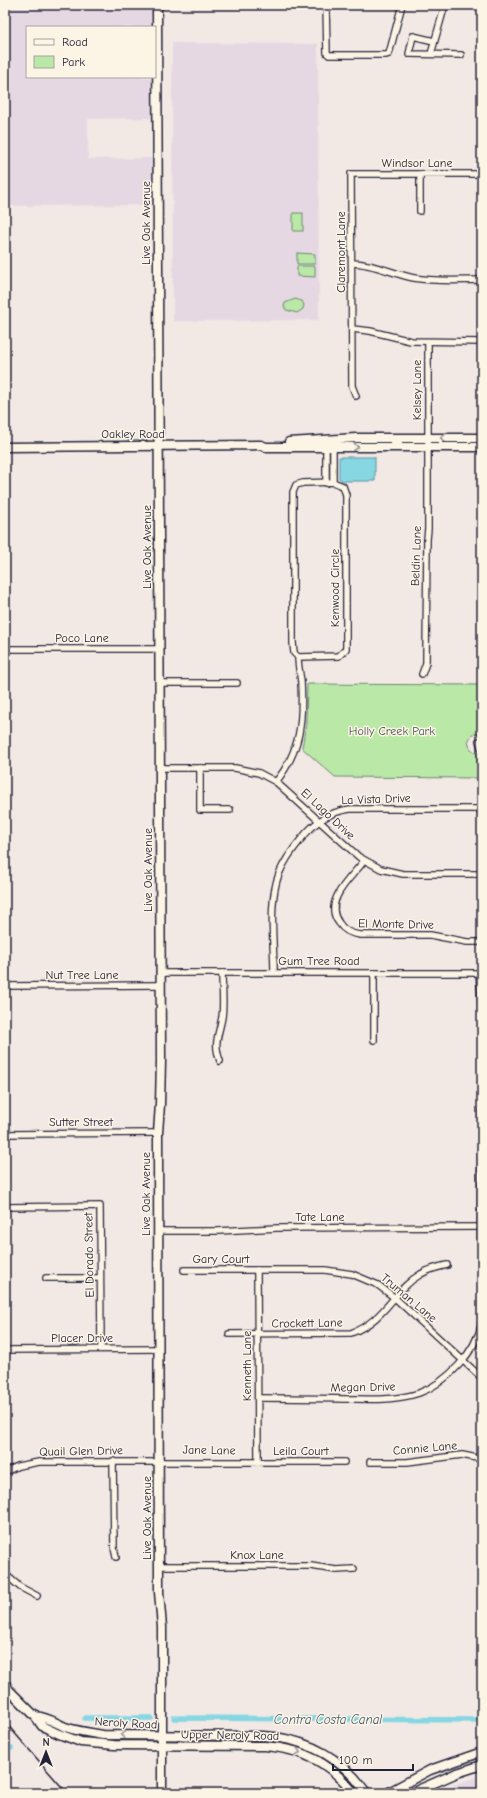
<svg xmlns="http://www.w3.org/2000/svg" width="487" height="1798" font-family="'Comic Neue',sans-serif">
<rect width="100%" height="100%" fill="#f2e8e4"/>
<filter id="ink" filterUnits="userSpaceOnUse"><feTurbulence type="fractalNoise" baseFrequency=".025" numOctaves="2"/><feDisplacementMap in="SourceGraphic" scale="8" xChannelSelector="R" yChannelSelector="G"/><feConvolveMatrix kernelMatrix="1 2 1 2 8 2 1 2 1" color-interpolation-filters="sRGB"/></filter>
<g filter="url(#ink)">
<g fill="#e6d8e3">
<polygon points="5,5 152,5 152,27 27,27 27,77 152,77 152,118 88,119 88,159 152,158 152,205 5,206"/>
<polygon points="172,43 318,44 319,320 173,321"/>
<polygon points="482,1775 482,1793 437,1793 454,1785"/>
</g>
<g fill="#b9e8a7" stroke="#6e8571">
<rect x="293" y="213" width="10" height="18"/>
<polygon points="297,253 315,254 315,264 297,264"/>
<polygon points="297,266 315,266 315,277 297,276"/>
<polygon points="295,299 302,301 304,305 303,309 297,313 286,310 284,306 285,303"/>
<polygon points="307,684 482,685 482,733 472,734 468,742 470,748 477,754 478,778 335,777 302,748 306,724"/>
</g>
<polygon fill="#87d7e3" stroke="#5f8fa0" points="339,457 375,457 375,481 343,481 339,478"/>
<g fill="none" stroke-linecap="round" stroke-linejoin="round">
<g stroke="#87d7e3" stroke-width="5.5">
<polyline points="85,1718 151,1718"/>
<polyline points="174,1718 482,1720"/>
<polyline points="5,1751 11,1748"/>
</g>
<g stroke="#22223b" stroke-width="8">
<g id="street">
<polyline points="326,5 327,53 329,55 386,55 389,54 402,5"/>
<polyline points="434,41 413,36 409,54 461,55"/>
<polyline points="431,54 445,5"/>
<polyline points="420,211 420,174"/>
<path d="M 352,263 C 373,263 393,274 414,278 C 436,282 460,280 482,280"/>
<polyline points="352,329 370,331 411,341 482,342"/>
<polyline points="356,396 352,386 351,174 482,174"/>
<polygon points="333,482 343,486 346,495 346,649 339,656 298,657 294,653 293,643 293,492 296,485 303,483"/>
<polyline points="333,482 333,445"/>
<polyline points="326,483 326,443"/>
<polyline points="5,649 159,649"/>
<polyline points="422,674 426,663 427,539 428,529 428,342"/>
<polyline points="159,683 237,683"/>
<polyline points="479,741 482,750"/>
<polyline points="160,768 235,768 259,773 276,782 359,857 381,869 403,874 482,874"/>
<polyline points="200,768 200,810 230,810"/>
<path d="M 276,782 C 301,750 303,721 301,682 C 300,673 298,666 298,657"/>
<path d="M 364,861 C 352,877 322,901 339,923 C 344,931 351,934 360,935 L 430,935 L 467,942 L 482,942"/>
<path d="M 274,972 C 274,942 268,903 279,874 C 284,861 293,849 302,838 C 315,822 329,812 350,809 L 482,809"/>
<polyline points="160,973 479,973 482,1009"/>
<polyline points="374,973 374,1040"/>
<polyline points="5,986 160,985"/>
<path d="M 220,1061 C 213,1042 219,1035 222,1017 C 224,1003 222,987 222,973"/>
<polyline points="5,1134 158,1133"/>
<polyline points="5,1207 100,1206 101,1349"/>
<polyline points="158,1231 218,1231 277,1228 481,1227"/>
<polyline points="481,1250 482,1110"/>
<polyline points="184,1270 325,1270 352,1274 378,1285 395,1298 482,1378"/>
<polyline points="257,1270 258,1462"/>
<polyline points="46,1278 100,1278"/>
<path d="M 229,1334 L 351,1333 C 386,1320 393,1290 421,1274 C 429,1269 438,1267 447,1265"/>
<polyline points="5,1350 158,1349"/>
<path d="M 258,1398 C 286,1398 315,1398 343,1399 C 369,1399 395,1401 419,1393 C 448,1382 475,1353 482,1323"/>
<polyline points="113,1461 114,1548 116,1557"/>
<polyline points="370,1462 407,1462 462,1455 482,1459"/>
<polyline points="5,1472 18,1466 39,1462 344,1462"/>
<polyline points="159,1566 311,1566 336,1570 354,1569"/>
<polyline points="5,1574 20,1587 37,1596"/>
</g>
</g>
<g stroke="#22223b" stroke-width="11">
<g id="secondary">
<polyline points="157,5 161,1061 160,1104 158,1133 159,1592 162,1627 162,1793"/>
<polyline points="289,442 356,438 482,438"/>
<polyline points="5,447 261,445 266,447 482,447"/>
<path d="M 5,1683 L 9,1690 L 35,1716 L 42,1726 L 59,1734 L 81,1742 L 114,1745 L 265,1746 C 304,1749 330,1763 354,1793"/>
<path d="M 35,1716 C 47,1717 54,1722 65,1727 C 77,1731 90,1733 103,1735 L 263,1736 C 298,1738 329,1751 353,1776 C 358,1781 362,1788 367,1793"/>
<polyline points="387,1793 430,1770 482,1752"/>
<polyline points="411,1793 457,1773 482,1765"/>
</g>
</g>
<use href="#street" stroke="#fcf5e5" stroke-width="5.5"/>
<use href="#secondary" stroke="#fcf5e5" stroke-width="8"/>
<polyline stroke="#22223b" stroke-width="1.5" points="5,1722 67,1793"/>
</g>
<defs><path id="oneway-chevron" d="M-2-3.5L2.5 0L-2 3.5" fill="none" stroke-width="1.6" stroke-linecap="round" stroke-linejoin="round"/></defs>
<g stroke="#9a9698">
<use href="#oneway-chevron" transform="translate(443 438) rotate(180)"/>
<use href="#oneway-chevron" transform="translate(356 447)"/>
<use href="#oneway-chevron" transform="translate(123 1735) rotate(-179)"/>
<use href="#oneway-chevron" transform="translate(298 1752) rotate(19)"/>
</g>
</g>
<g text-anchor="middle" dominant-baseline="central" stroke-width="3" stroke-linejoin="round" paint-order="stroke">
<g font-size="12" fill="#22223b" stroke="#fcf5e5">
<text x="417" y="163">Windsor Lane</text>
<text transform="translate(146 223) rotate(-90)">Live Oak Avenue</text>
<text transform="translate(341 252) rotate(-90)">Claremont Lane</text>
<text transform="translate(417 390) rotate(-90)">Kelsey Lane</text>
<text x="133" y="434">Oakley Road</text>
<text transform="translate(147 547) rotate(-90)">Live Oak Avenue</text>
<text transform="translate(416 556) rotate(-88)">Beldin Lane</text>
<text transform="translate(335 588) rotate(-90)">Kenwood Circle</text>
<text x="82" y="638">Poco Lane</text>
<text transform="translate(376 799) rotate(-2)">La Vista Drive</text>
<text transform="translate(328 814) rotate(43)">El Lago Drive</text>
<text transform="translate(148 870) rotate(-90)">Live Oak Avenue</text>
<text transform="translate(396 924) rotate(1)">El Monte Drive</text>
<text x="319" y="961">Gum Tree Road</text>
<text x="82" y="975">Nut Tree Lane</text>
<text x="81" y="1122">Sutter Street</text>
<text transform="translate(146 1194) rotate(-90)">Live Oak Avenue</text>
<text x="320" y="1217">Tate Lane</text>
<text transform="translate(89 1255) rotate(-91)">El Dorado Street</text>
<text x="221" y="1259">Gary Court</text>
<text transform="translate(409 1298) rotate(40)">Truman Lane</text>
<text transform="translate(307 1323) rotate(-1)">Crockett Lane</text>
<text x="82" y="1338">Placer Drive</text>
<text transform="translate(247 1366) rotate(-90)">Kenneth Lane</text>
<text transform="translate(363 1387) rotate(-1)">Megan Drive</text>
<text transform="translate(425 1448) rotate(-5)">Connie Lane</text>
<text transform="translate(209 1450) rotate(1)">Jane Lane</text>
<text transform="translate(81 1451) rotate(-1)">Quail Glen Drive</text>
<text x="301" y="1451">Leila Court</text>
<text transform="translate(147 1518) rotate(-90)">Live Oak Avenue</text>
<text x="257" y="1555">Knox Lane</text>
<text transform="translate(126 1723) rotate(3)">Neroly Road</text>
<text transform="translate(230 1735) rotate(1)">Upper Neroly Road</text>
</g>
<g font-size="12" fill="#485456" stroke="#fcf5e5">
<text x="392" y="731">Holly Creek Park</text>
</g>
<g font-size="13" font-style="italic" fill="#40586d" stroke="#fcf5e5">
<text x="328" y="1719">Contra Costa Canal</text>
</g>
</g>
<rect width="487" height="1798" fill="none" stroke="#fcf5e5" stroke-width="20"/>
<rect x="10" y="10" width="467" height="1778" fill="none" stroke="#22223b" stroke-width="1.5" filter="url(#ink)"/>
<rect x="26" y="26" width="130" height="52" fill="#fcf5e5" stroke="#a5a1a1"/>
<rect x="34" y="39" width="20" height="6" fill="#fcf5e5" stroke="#a5a1a1"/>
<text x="62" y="46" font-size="12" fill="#22223b">Road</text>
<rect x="34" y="56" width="20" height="12" fill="#b9e8a7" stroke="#a5a1a1"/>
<text x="62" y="66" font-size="12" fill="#22223b">Park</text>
<g transform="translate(46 1752)" stroke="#fcf5e5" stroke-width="3" paint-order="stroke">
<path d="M0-3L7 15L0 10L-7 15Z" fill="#22223b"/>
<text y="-6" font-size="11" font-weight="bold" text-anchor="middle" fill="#22223b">N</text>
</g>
<path d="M333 1764v6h80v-6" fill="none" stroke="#22223b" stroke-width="2"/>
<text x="339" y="1764" font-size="12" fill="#22223b" stroke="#fcf5e5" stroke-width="3" paint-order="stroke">100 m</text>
</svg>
